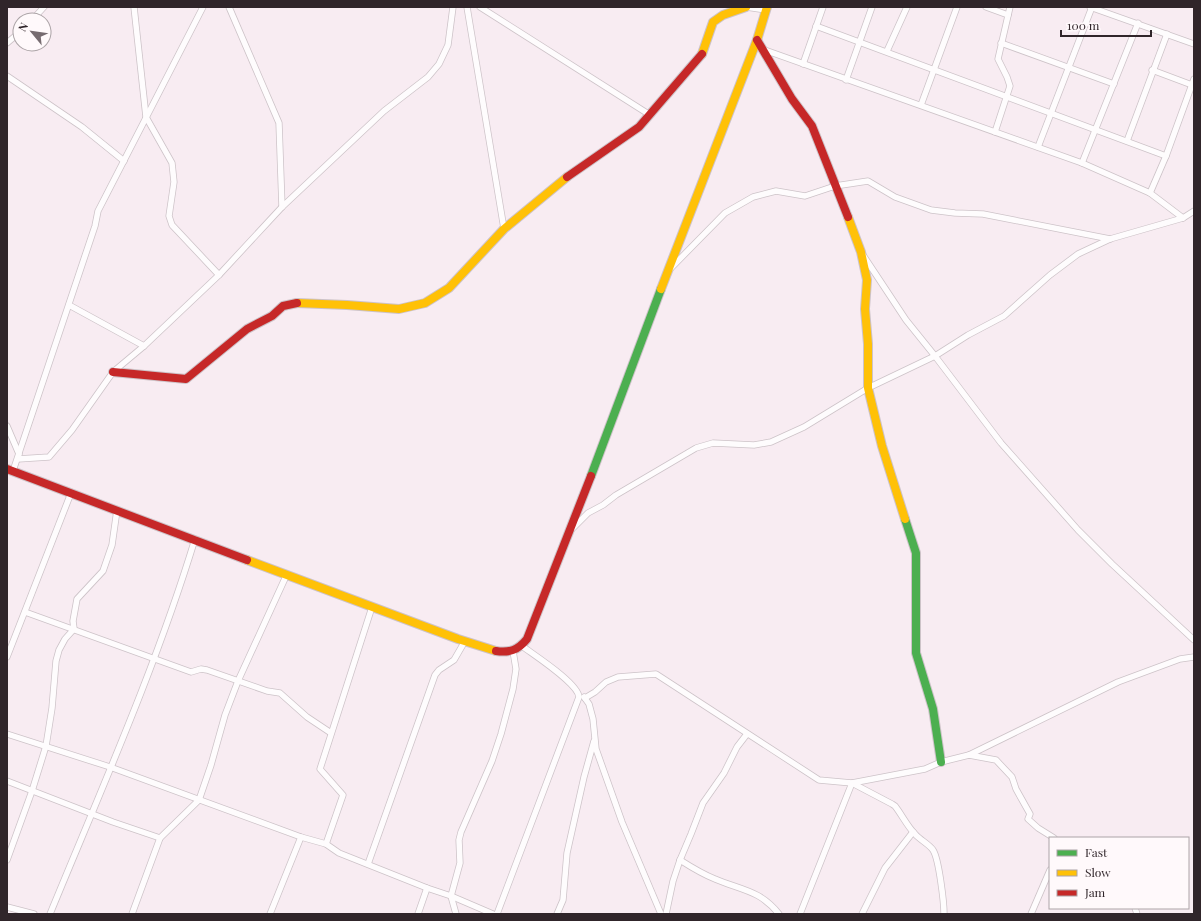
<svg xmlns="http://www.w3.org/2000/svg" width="1201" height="921" font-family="'Playfair Display',serif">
<rect width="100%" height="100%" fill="#f8ecf2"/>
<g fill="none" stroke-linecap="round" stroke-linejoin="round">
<g stroke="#cdc3c8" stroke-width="7">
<g id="street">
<polyline points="134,7 146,117 172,163 174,182 169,216 172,225 219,275"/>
<polyline points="229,7 279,123 282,207"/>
<polyline points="467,7 504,229"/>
<polyline points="480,7 650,115"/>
<polyline points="746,7 766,10"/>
<polyline points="986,7 1008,15"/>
<polyline points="1090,7 1194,44"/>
<polyline points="32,20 44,7"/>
<polyline points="816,26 1166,156"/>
<polyline points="7,43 20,32"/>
<polyline points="1001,43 1114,84"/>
<polyline points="762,49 1082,163 1150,193 1183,218"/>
<polyline points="887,51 907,7"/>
<polyline points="803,64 823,7"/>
<polyline points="1152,70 1192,85"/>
<polyline points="7,76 82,127 124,161"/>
<polyline points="846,80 872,7"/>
<polyline points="921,105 957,7"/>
<polyline points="995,132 1010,86 1007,77 998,59 1010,7"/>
<polyline points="1127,141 1167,34"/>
<polyline points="1038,147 1092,7"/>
<polyline points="1082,163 1138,23"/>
<polyline points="1150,193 1166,156 1194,79"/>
<polyline points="863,255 906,320 935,356 1001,443 1078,530 1112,564 1194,640"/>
<polyline points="671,268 725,213 753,197 776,191 805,196 835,186 868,181 895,197 931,210 955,213 983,214 1110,239"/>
<polyline points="69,305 144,346"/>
<polyline points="7,426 19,454"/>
<polyline points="18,459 49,457 72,430 113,372 144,346 219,275 282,207 384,111 428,77 439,64 448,45 453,7"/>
<polyline points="13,471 95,226 98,211 203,7"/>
<polyline points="573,528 588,513 603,505 616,495 696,448 713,443 754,445 771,442 804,427 868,388 935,356 968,335 1004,316 1050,275 1078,254 1110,239 1183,218 1194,211"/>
<polyline points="25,612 191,672 201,669 207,670 267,691 280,693 307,717 331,733"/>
<polyline points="7,657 71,493"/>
<polyline points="584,697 589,704 593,719 596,749 622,822 661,914"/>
<path d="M 585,698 L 595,692 L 606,682 L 618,677 L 656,674 L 819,780 L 852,783 L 892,804 L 895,806 C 902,815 907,826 915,834 C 920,840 929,844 933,850 C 939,859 944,903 944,914"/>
<polyline points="7,734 110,767 301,837 326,844 339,853 427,888 451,896 493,914"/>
<polyline points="969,755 1118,682 1180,659 1194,657"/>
<polyline points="7,781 113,822 160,838"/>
<polyline points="326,844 343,795 320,769 372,607"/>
<polyline points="7,860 32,791 46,746 52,708 56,661 59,650 65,639 74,629 73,621 77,599 103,571 112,545 117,510"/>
<path d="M 680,860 C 691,867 702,874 715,879 C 741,890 760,890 779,914"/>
<polyline points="368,864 435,675 439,670 454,660 465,641"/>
<polyline points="7,907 34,914"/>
<polyline points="1135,908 1137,914"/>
<path d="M 50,914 C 101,790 156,667 195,539"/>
<polyline points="132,914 160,838 199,800 211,765 225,715 238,681 287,574"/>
<polyline points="270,914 301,837"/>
<polyline points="418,914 427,888"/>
<polyline points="456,914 451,896 460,863 459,840 461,832 492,761 501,734 513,689 516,669 513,651"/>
<path d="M 497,914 L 579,697 C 578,683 534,655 522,646"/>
<polyline points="557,914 563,900 567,853 584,777 594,741"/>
<polyline points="666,914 673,881 680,860 691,834 703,803 724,773 737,747 747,734"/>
<polyline points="800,914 852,783 925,769 941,762 969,755 996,760 1012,777 1016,789 1030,814 1028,819 1038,828 1054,838"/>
<polyline points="862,914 885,868 913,832"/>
<polyline points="1031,914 1050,870"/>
</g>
</g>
<g stroke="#cdc3c8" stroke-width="10">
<g id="fast">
<polyline points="591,476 661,289"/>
<polyline points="905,519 916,553 916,653 933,709 941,762"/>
</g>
</g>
<g stroke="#cdc3c8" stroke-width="10">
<g id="slow">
<polyline points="702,54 713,22 723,15 746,7"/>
<polyline points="848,217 861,252 867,280 865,309 868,344 868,388 882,446 905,519"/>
<polyline points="661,289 757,40 767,7"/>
<polyline points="297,303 347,305 399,309 425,303 449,288 504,229 567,177"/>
<polyline points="247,560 458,639 496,651"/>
</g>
</g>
<g stroke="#cdc3c8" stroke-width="10">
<g id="jam">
<polyline points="757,40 792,99 812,126 848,217"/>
<polyline points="567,177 639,127 702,54"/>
<polyline points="113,372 186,379 247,329 272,316 283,306 297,303"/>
<polyline points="7,469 247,560"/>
<path d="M 496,651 C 510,653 518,650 527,639 L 591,476"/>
</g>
</g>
<use href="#street" stroke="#fefcfd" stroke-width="5.5"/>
<use href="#fast" stroke="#4caf50" stroke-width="8"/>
<use href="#slow" stroke="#ffc107" stroke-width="8"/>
<use href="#jam" stroke="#c62828" stroke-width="8"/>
</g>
<rect width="1201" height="921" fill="none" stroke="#30252a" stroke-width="16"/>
<rect x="1049" y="837" width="140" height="72" fill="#fff9fb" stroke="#aca4a7"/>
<rect x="1057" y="850" width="20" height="6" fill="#4caf50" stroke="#aca4a7"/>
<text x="1085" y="857" font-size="12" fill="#30252a">Fast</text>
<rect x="1057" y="870" width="20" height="6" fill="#ffc107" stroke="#aca4a7"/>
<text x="1085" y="877" font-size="12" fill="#30252a">Slow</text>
<rect x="1057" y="890" width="20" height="6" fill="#c62828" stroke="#aca4a7"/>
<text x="1085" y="897" font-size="12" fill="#30252a">Jam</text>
<g transform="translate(32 32) rotate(299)"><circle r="19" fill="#fff9fb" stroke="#aca4a7"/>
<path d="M0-3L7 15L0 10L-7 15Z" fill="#766b70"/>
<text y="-6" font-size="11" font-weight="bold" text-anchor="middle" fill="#30252a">N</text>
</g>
<path d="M1061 30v6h90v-6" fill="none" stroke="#30252a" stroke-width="2"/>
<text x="1067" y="30" font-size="12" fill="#30252a" stroke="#fff9fb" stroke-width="3" paint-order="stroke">100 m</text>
</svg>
